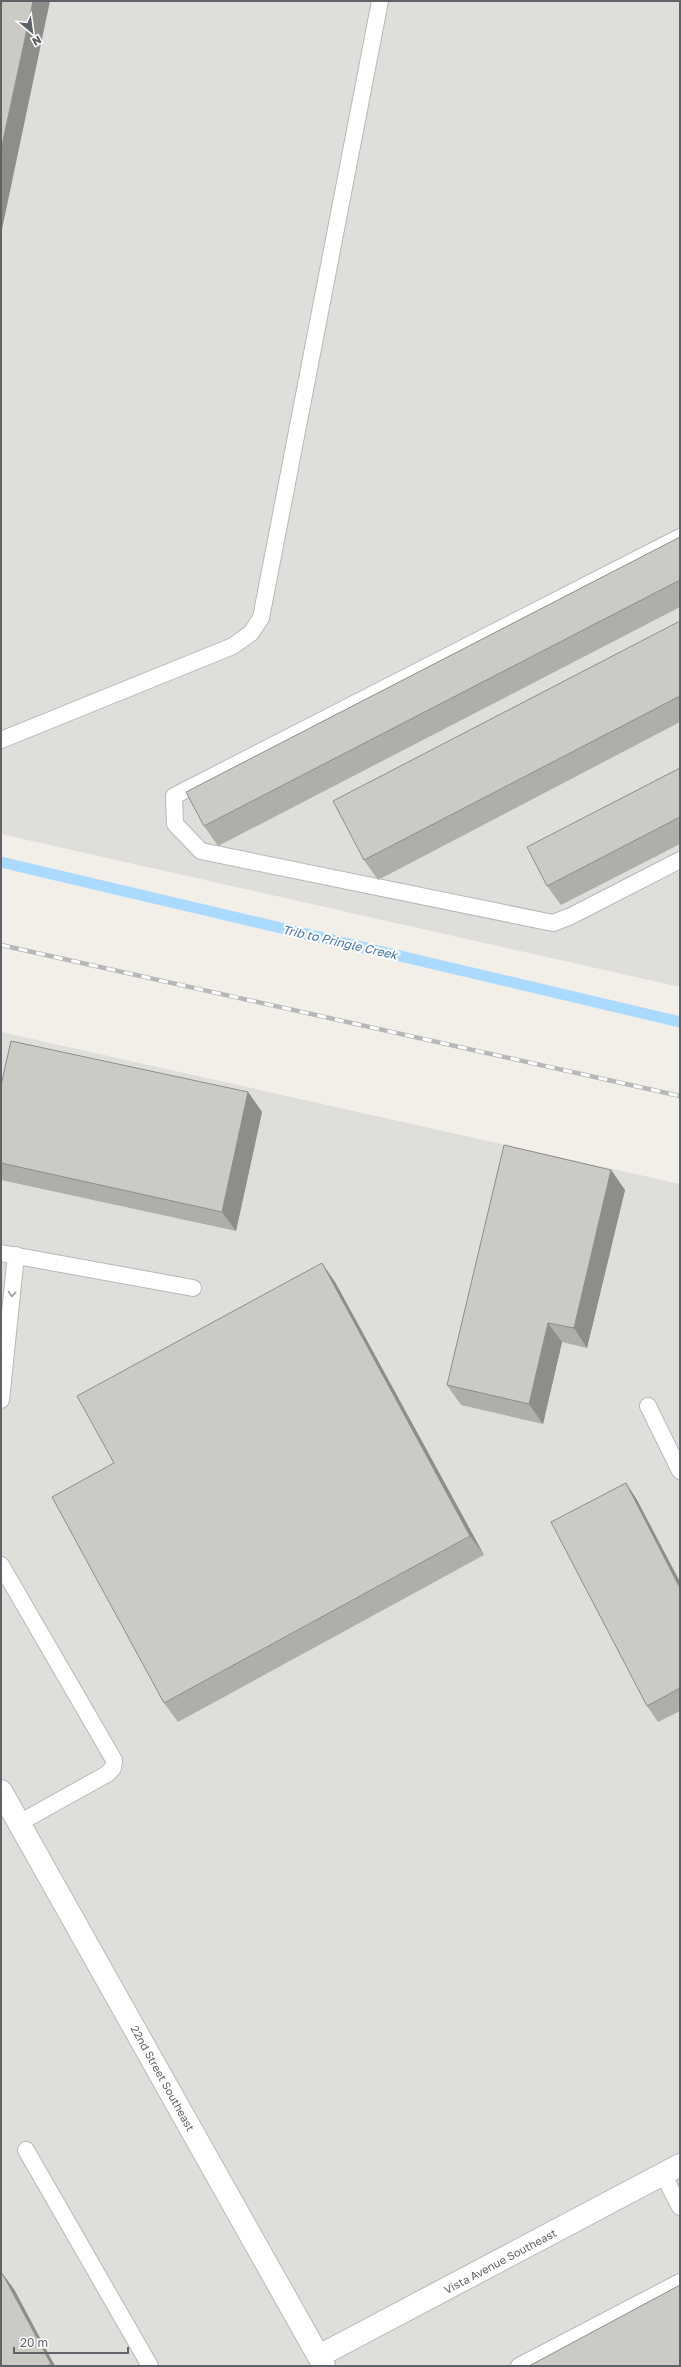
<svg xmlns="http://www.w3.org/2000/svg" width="681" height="2367" font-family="'Golos Text',sans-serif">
<rect width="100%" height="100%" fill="#f1efe8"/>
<g fill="#e0deda">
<polygon points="1,1 680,1 680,987 1,834"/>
<polygon points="1,1032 680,1184 680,2366 1,2366"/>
</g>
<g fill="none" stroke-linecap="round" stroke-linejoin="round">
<polyline stroke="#aadaff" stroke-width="11" points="1,862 680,1022"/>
<g stroke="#b5b8bc" stroke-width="18">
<g id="lane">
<polyline points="680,537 174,796 175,824 201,851 553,923 571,916 680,860"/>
<polyline points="1,740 233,646 251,633 261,618 380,1"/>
<polyline points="1,1253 193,1288"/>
<polyline points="1,1400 16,1255"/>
<polyline points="648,1406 680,1471"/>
<polyline points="1,1565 114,1760 113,1768 107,1774 19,1823"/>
<polyline points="26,2150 150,2366"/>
<polyline points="663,2174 680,2207"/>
<polyline points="519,2366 680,2282"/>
</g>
</g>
<g stroke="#b5b8bc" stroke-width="24">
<polyline id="street" points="319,2356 680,2165"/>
</g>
<g stroke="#b6babf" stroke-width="24">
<polyline id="secondary" points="1,1791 324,2366"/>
</g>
<use href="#lane" stroke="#fff" stroke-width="16"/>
<use href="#street" stroke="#fff" stroke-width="22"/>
<use href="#secondary" stroke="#fff" stroke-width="22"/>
<g stroke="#b6b7b8" stroke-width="4.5">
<polyline id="rail" points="1,945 680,1096"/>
</g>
<use href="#rail" stroke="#fff" stroke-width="3" stroke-dasharray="9" stroke-linecap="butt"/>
</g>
<g fill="#afaea9">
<polygon points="680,537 680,607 218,846 204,826"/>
<polygon points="680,621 680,722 378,880 364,860"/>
<polygon points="680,768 680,844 561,905 547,886"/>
<polygon points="1,1085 248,1092 262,1112 236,1231 1,1180"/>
<polygon points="611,1170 625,1190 587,1348 562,1342 543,1424 461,1405 447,1385"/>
<polygon points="335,1282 484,1555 178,1722 164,1703"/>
<polygon points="626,1483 637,1500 680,1582 680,1711 658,1722 647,1706"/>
</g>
<g fill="#8f8d8a">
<polygon points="33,1 50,1 1,234 1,150"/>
<polygon points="248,1092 262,1112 236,1231 222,1212"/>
<polygon points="611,1170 625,1190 587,1348 574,1328"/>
<polygon points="322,1263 335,1282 484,1555 470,1536"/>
<polygon points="548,1323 562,1342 543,1424 529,1404"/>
<polygon points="626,1483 637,1500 680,1582 680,1588"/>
<polygon points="2,2273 14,2289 55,2366 52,2366 51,2364"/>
</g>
<g fill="#cccac5" stroke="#8f8d8a">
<polygon points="1,1 33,1 1,150"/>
<polygon points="680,537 680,580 204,826 186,792"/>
<polygon points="680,621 680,696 364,860 333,801"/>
<polygon points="680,768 680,817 547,886 527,847"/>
<polygon points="11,1041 248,1092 222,1212 1,1163 1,1085"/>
<polygon points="504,1145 611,1170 574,1328 548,1323 529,1404 447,1385"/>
<polygon points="322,1263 470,1536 164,1703 52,1497 114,1463 77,1396"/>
<polygon points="626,1483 680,1588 680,1688 647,1706 551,1522"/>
<polygon points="2,2273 51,2364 47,2366 1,2366 1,2274"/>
<polygon points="680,2285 680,2366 529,2366"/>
</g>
<defs><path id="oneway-chevron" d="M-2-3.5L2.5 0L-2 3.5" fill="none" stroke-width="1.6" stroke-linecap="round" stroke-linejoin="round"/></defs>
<use stroke="#979a9d" href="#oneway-chevron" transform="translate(12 1294) rotate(96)"/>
<g text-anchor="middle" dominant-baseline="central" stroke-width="4" stroke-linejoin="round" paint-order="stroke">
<g font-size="11" fill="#5f6368" stroke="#fff">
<text transform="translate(163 2078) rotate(61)">22nd Street Southeast</text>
<text transform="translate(500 2261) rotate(-28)">Vista Avenue Southeast</text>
</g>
<g font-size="12" font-style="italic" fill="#4174aa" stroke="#fff">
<text transform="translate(340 942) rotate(13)">Trib to Pringle Creek</text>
</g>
</g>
<rect width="681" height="2367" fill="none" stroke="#5f6368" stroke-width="4"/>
<g transform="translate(32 32) rotate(151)" stroke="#ffffff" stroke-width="3" paint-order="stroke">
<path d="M0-3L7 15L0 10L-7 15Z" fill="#5f6368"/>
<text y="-6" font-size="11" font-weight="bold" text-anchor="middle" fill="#5f6368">N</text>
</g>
<path d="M14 2347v6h114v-6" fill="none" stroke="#5f6368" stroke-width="2"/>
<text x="20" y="2347" font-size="12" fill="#5f6368" stroke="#ffffff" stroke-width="3" paint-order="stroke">20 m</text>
</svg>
